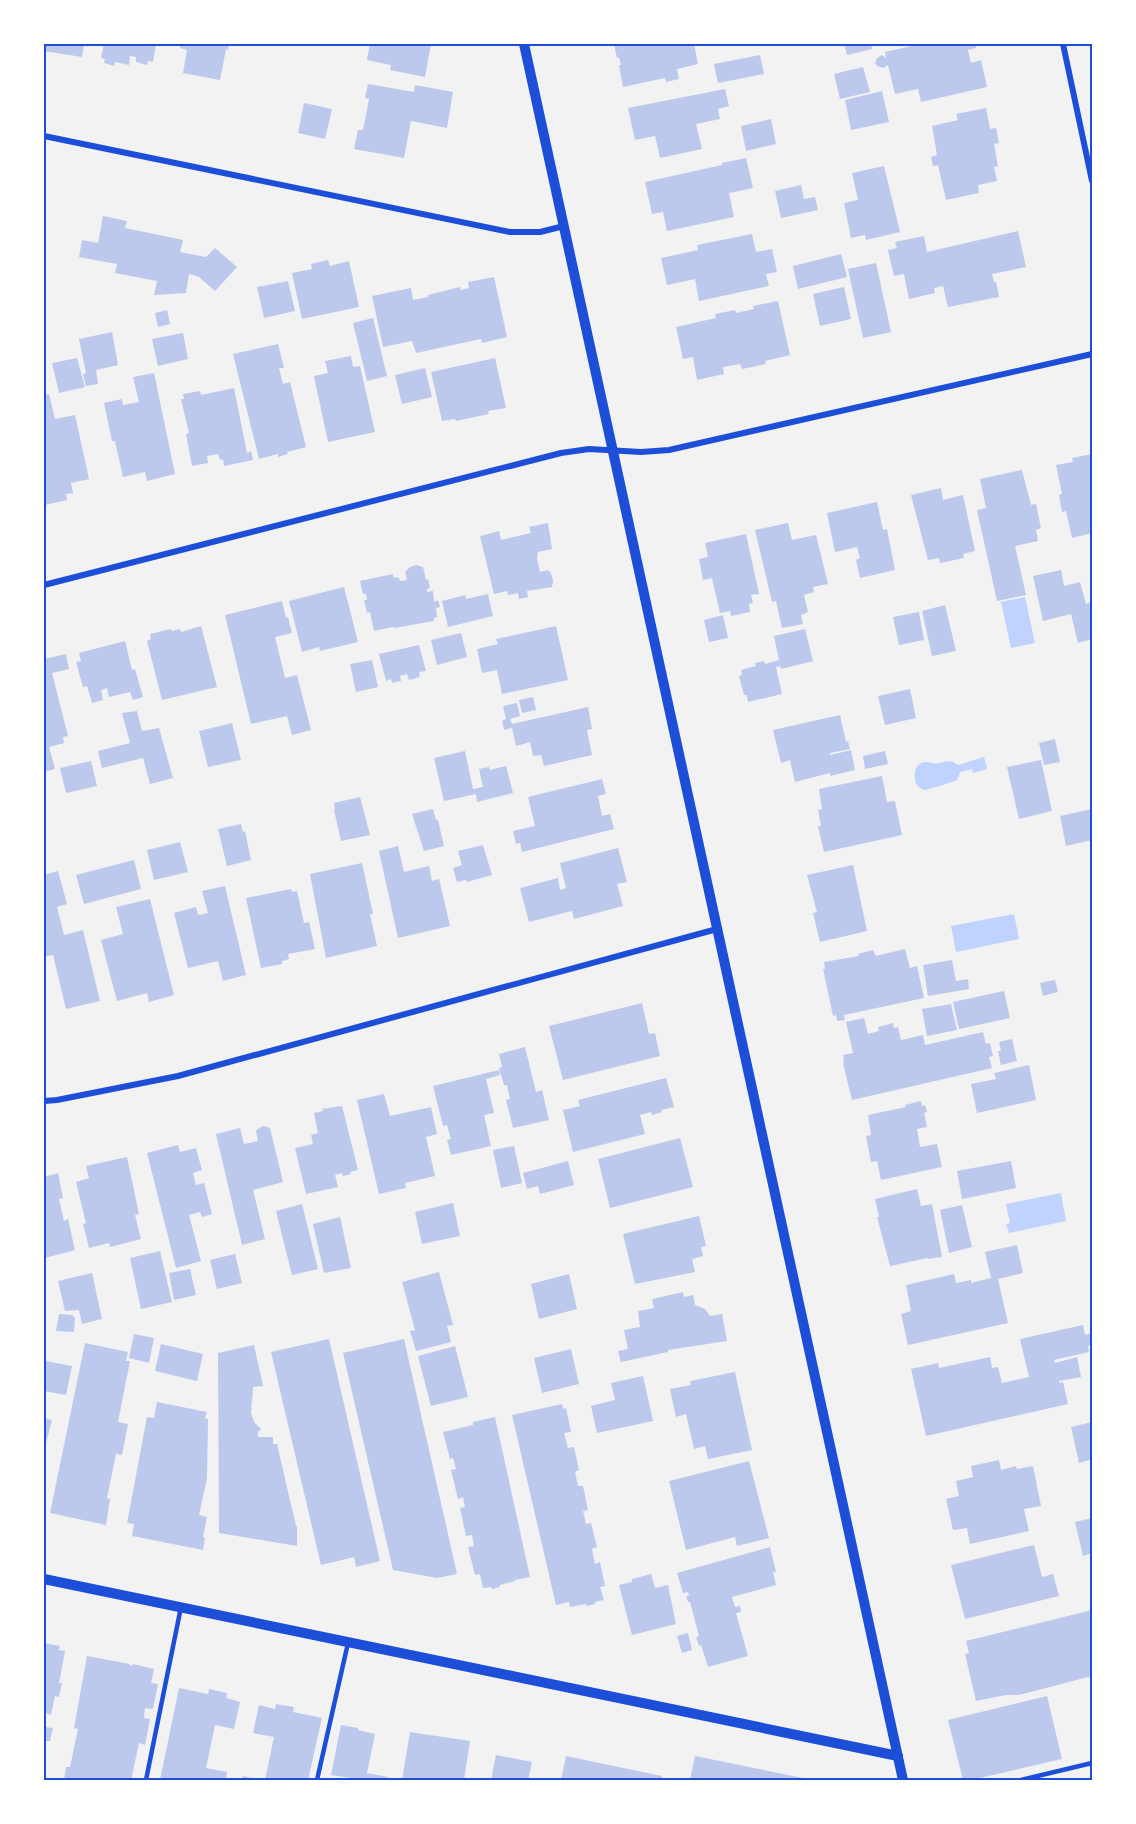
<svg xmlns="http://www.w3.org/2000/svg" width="1136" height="1824" font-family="Rubik,sans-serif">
<rect width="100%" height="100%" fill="#f2f2f2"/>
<g fill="#bfd3fe">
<polygon points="1025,597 1035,643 1011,648 1001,602"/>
<path d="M 984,757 L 987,769 L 973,773 L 972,769 L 960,772 L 957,780 C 953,782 927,790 925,790 C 913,788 911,769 921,763 C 927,760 934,765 940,763 C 948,761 951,760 958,765 Z"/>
<polygon points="1014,914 1019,939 956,952 951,926"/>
<polygon points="1061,1193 1066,1221 1009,1233 1006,1224 1010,1223 1006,1204"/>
</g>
<g fill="#bdc9ec">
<polygon points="44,44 84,44 82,57 44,51"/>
<polygon points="104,44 156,44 153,62 148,61 147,65 136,62 136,57 130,56 129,65 115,62 114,66 104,63 105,59 101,58"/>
<polygon points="181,44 229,44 228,50 226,49 220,80 183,73 187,50 180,48"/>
<polygon points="370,44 431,44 425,77 390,70 391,65 367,60"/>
<polygon points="614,44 694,44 698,64 677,69 679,79 666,82 665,78 623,87 619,65 621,65 619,57 617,58"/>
<polygon points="844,44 871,44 872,49 847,55"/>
<polygon points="920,44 975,44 976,48 968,50 971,63 981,60 987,87 921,102 918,89 895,94 888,65 883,68 877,66 875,63 877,58 882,55 886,58 885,52"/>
<polygon points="760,55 764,74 718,83 714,64"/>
<polygon points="863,67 870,92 840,99 834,74"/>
<polygon points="368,84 414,92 415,85 453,92 447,128 411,121 404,158 354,149 358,130 363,130 369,99 365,98"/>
<polygon points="725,89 729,106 718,109 720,119 696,124 702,149 660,158 655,136 635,140 628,108"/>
<polygon points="882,91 889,122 851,130 845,100"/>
<polygon points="304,103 332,109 325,139 298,133"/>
<polygon points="986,108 990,129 996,128 999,143 994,144 998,166 994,167 997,181 978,185 979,193 946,200 938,165 933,166 931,157 937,155 932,126 958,120 956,114"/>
<polygon points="771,119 776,144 746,151 741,126"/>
<polygon points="746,158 753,188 729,193 734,217 667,231 663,212 652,214 645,182 722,165 722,163"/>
<polygon points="884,166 900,232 866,240 865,235 851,238 844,203 858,200 852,173"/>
<polygon points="801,185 804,199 815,197 818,210 781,218 775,191"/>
<polygon points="103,216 127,221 125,228 183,240 180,252 206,257 215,248 237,267 215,291 199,277 189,274 186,293 154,295 157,281 115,273 117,264 79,257 82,240 98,243"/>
<polygon points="1018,231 1026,267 992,274 994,282 996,282 999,297 948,307 943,286 934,288 935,293 909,299 904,274 894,276 888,250 897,248 895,242 924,236 927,252"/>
<polygon points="752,234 756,252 772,249 777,272 766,274 769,286 699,301 695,279 667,285 661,258 698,250 697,245"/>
<polygon points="841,254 847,277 798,289 793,266"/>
<polygon points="328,260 330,266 349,261 359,307 302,319 292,273 312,269 311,264"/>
<polygon points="876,263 891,332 863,338 848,269"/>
<polygon points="494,277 507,337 482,343 481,339 416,353 412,341 383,347 372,296 411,288 413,300 428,297 428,295 460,287 461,290 469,288 468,282"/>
<polygon points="288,281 295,311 264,318 257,287"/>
<polygon points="844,287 851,319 820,326 813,294"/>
<polygon points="778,301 790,355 765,361 766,364 742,369 740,364 723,367 724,374 697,380 693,357 683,359 676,327 716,318 715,314 735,310 736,313 754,309 753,306"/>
<polygon points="167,310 170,324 158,327 155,313"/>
<polygon points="373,318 387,376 367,381 353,323"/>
<polygon points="112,332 118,365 96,370 98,384 86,386 83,374 86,373 79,339"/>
<polygon points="183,333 188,359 158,366 152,339"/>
<polygon points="278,344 284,368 279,368 283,384 290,382 306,447 287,452 288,454 278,457 278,454 259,459 233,354"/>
<polygon points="351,356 353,367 360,366 375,432 328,442 314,376 328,373 325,361"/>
<polygon points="77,358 85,387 59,393 52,363"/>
<polygon points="495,358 506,408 488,411 489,414 456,421 455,419 442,421 431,372"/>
<polygon points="425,368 432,397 402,404 395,375"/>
<polygon points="154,373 175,474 147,481 145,472 123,477 115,441 112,441 104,403 122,399 123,405 139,402 133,377"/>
<polygon points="234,388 247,453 251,451 253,460 224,466 223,459 220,460 218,454 207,456 208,463 192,466 186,434 189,433 181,399 184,399 183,394 200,391 201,395"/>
<polygon points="49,394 55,419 75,415 89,479 71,483 73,493 66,494 67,500 45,505 44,498 44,395"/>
<polygon points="1092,454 1092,533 1072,538 1066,511 1062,512 1059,495 1062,494 1056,465 1073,462 1072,458"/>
<polygon points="1022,470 1031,505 1036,504 1041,528 1036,530 1038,541 1015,546 1026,595 997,601 977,510 986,508 980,479"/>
<polygon points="941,488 943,500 963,495 975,551 963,554 964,558 940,563 939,558 928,560 911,495"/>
<polygon points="877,502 883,530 887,529 895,570 860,578 856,560 860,558 857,547 835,552 827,513"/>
<polygon points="548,523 552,549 538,552 537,558 540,572 548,570 551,573 553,581 552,587 527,591 528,597 519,599 518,593 508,595 507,591 494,594 480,536 499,531 501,540 531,533 529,527"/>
<polygon points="788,523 792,540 816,535 828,584 813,587 814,592 804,595 808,612 801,615 803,624 782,628 776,601 772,602 755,530"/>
<polygon points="746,534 759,594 751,595 753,603 749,604 750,612 731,616 730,611 720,613 712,578 703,580 699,559 708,557 705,543"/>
<polygon points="416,565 423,567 426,580 428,579 430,588 427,589 427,592 433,591 434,602 438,600 440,607 436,608 437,617 434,618 434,621 394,628 393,627 374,631 370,612 367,613 364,600 367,600 366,594 363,594 360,581 393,574 393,577 399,578 400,581 407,580 405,572 410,567"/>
<polygon points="1061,570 1064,586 1080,582 1086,604 1092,602 1092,639 1078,643 1071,614 1043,621 1033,576"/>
<polygon points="344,587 358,642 320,651 319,647 302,652 289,601"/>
<polygon points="488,594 493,616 448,627 442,601 465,595 466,599"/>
<polygon points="282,601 286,618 288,617 292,633 275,637 285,678 297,675 311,730 292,735 287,716 251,724 225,615"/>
<polygon points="945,605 956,651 932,656 922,611"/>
<polygon points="919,612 924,640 899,645 893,617"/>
<polygon points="723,615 728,638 709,642 704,620"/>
<polygon points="201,626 217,687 162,700 147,641 151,639 150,634 171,629 172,631 180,629 181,632"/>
<polygon points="556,626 568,680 502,694 497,670 482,673 477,649 498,644 496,639"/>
<polygon points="805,629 813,661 781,669 780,666 776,667 782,694 748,702 747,695 744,695 739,676 742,675 741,670 756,666 755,663 764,661 765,664 779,660 774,636"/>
<polygon points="461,633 467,657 437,665 431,640"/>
<polygon points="125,641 132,670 135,669 143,697 133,700 130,692 109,697 107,688 101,690 103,700 92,703 87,686 83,687 76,662 81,661 79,653"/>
<polygon points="419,645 426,671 419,672 420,677 409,680 407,674 400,676 401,681 392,683 391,679 386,681 379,654"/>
<polygon points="66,654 69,669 52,673 68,736 63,737 64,743 49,747 55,769 44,772 44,659"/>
<polygon points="372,660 378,687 356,692 350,664"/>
<polygon points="910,689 916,718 885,725 878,696"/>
<polygon points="533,697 536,710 522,713 519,700"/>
<polygon points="517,703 520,716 510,719 512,724 588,707 592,729 587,730 592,755 544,766 541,755 533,756 530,742 516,746 512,728 504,730 502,721 506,719 503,706"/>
<polygon points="137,711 142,731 159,728 173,778 150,784 143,758 102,768 98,751 130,743 122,713"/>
<polygon points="840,715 846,742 848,741 850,749 830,753 830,755 851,750 855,770 830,776 830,773 795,782 790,760 781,763 773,730"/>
<polygon points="232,723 241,760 208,767 199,731"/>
<polygon points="1055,739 1060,762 1044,765 1039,743"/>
<polygon points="465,751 473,789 483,787 479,769 489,767 490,770 506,766 513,793 477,802 476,794 444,801 434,758"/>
<polygon points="885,751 888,764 865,769 863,756"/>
<polygon points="1041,760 1052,811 1019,819 1007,767"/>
<polygon points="91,761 97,786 66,793 60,768"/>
<polygon points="882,776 887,802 895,801 902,835 824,852 818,826 821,826 818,810 822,809 819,789"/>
<polygon points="602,779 606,794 598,796 602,816 610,814 614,829 522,852 520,843 516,844 513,831 535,826 528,797"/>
<polygon points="360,797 370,835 341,841 334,810 335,809 334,803"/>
<polygon points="433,809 436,820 438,820 444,846 424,851 412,814"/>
<polygon points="1092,809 1092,833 1090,834 1092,840 1066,846 1060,816"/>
<polygon points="241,824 243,832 245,831 251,860 227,866 218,829"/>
<polygon points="180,842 188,872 154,880 147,850"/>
<polygon points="483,845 492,875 467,882 466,880 457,882 453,868 462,865 458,851"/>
<polygon points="398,846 404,872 429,866 432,881 439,879 450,926 398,938 379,851"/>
<polygon points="618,848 627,882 617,884 623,906 574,919 572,911 529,922 520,888 558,878 560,890 566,888 560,863"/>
<polygon points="134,860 141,889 84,904 76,875"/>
<polygon points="362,863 373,914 370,914 377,946 326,958 310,874"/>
<polygon points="853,865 867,931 820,942 813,913 817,912 807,875"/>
<polygon points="58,871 67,904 57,907 64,935 83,930 100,1001 66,1009 53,955 44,957 44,875"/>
<polygon points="225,886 246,975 223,981 218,961 188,968 174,913 196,907 198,915 208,913 202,891"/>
<polygon points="291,889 292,892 297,891 304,923 309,922 315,949 288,954 289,959 282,961 282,964 261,968 246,898"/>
<polygon points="150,899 174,995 149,1002 147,993 117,1001 101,940 123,934 116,907"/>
<polygon points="905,949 910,968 917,966 924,998 844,1015 845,1020 837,1021 836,1015 833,1016 823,969 825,969 824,962 859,956 858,954 873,950 876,956"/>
<polygon points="952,960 956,981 968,979 969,989 928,996 923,965"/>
<polygon points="1055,980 1058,992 1043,996 1040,983"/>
<polygon points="1004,991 1010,1018 959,1029 953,1002"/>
<polygon points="642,1003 649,1034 655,1033 660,1056 563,1080 549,1026"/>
<polygon points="951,1004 957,1030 927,1036 922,1009"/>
<polygon points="864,1018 868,1034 879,1031 878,1027 893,1023 894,1028 898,1027 901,1040 923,1035 925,1045 983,1032 986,1044 990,1043 993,1056 989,1057 992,1068 852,1100 843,1063 844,1063 843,1055 853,1053 846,1022"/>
<polygon points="1012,1039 1017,1061 1001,1065 998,1051 1001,1051 999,1042"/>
<polygon points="525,1047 536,1092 542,1090 549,1120 513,1128 506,1100 510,1099 507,1085 504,1085 499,1068 502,1067 499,1054"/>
<polygon points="1029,1065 1036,1100 977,1113 971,1084 996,1079 994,1073"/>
<polygon points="499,1070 500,1075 486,1079 494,1113 484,1115 491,1146 451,1155 447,1140 451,1139 447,1125 443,1126 433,1086"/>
<polygon points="666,1078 674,1107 661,1110 662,1112 652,1115 651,1112 640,1115 645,1134 573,1152 563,1110 580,1106 578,1100"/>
<polygon points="384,1094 390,1116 431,1107 437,1134 426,1137 435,1176 405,1183 406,1188 379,1194 357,1100"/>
<polygon points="921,1101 922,1106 925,1105 927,1112 924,1113 927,1127 917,1129 920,1147 937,1144 942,1167 881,1180 877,1161 871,1162 866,1136 871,1135 868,1115 906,1107 905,1105"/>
<polygon points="342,1106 358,1170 350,1172 351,1174 343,1176 342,1173 335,1175 338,1187 306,1194 295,1148 313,1144 311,1135 318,1133 314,1113 323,1111 322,1109"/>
<polygon points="264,1126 270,1128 283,1182 253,1190 265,1239 242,1245 216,1134 240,1128 244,1144 258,1141 256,1131 259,1128"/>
<polygon points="680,1138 693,1187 610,1208 598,1159"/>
<polygon points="178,1145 180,1152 196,1148 202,1170 193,1173 196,1185 204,1183 212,1214 202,1217 200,1212 189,1215 201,1261 176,1268 147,1153"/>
<polygon points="514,1146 522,1183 501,1188 493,1150"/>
<polygon points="127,1157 139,1214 135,1215 141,1239 110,1247 109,1243 89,1248 83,1224 86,1223 76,1182 89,1178 86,1166"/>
<polygon points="568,1161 574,1185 540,1194 538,1186 527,1189 523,1173"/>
<polygon points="1011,1161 1016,1188 962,1199 957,1171"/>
<polygon points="58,1173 63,1198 59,1199 64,1221 68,1219 75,1250 45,1258 44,1177"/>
<polygon points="917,1189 921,1206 932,1204 942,1257 928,1259 928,1258 890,1266 877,1217 879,1217 875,1199"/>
<polygon points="453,1203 460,1236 422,1244 415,1212"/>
<polygon points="302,1204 318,1269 292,1275 276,1211"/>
<polygon points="962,1205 972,1247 949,1253 940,1210"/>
<polygon points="699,1216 706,1246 701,1247 703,1256 692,1259 695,1272 635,1284 623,1234"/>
<polygon points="340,1217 351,1268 324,1273 313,1224"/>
<polygon points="1017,1245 1023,1273 998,1279 1008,1323 908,1345 901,1314 911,1311 906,1285 954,1274 956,1283 971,1280 971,1283 991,1278 985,1252"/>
<polygon points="160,1251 172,1302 141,1309 130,1258"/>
<polygon points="235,1254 242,1283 217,1289 210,1260"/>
<polygon points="190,1269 196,1295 174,1300 169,1273"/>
<polygon points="439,1272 453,1325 447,1326 451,1342 416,1351 410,1331 415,1330 402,1282"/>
<polygon points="92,1273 102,1319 82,1324 79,1310 65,1311 58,1281"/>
<polygon points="569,1274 577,1309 539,1319 531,1284"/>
<polygon points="683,1292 684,1297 693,1295 695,1305 705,1309 710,1316 722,1314 727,1341 668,1350 668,1352 621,1362 618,1351 628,1349 624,1330 640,1327 638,1311 654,1308 652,1299"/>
<polygon points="59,1314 73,1315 73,1317 75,1317 74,1332 56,1331"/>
<polygon points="1083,1325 1085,1335 1092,1333 1092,1345 1088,1346 1089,1352 1054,1360 1055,1363 1077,1357 1081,1377 1059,1381 1059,1383 1063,1382 1068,1404 926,1436 911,1369 938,1363 939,1368 990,1357 992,1368 998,1367 1002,1383 1029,1377 1020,1339"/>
<polygon points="134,1334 154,1338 149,1363 129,1358"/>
<polygon points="329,1339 380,1561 356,1567 354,1557 321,1565 271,1352"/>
<polygon points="404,1339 457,1574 437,1578 393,1570 343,1353"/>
<polygon points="85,1343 128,1352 126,1361 130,1361 118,1422 128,1424 122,1455 116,1454 107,1498 110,1499 106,1525 50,1513"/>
<polygon points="161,1344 203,1354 197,1381 155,1371"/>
<polygon points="254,1345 263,1386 253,1387 251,1413 254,1422 261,1429 258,1432 258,1437 273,1437 273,1444 277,1444 296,1526 297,1526 297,1546 219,1533 218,1353"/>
<polygon points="455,1346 468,1397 431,1406 418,1356"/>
<polygon points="571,1349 579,1384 542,1393 534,1358"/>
<polygon points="46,1361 72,1366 66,1395 44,1391 44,1375"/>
<polygon points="735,1372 752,1450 708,1459 705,1446 694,1449 686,1414 676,1417 670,1389 691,1385 690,1381"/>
<polygon points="643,1376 653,1421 597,1433 591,1406 615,1400 611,1383"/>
<polygon points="157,1402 207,1412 205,1418 208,1419 207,1478 199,1515 207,1517 203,1537 205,1538 203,1550 132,1536 134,1524 127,1523 147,1417 154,1418"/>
<polygon points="562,1404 563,1409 566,1408 571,1432 564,1433 568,1448 574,1447 579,1470 575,1472 578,1486 583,1486 588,1510 583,1511 586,1524 591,1523 597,1547 592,1549 595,1564 600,1562 605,1586 600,1587 604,1600 595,1602 595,1604 586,1606 586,1604 570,1607 569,1602 556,1605 512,1415"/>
<polygon points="44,1415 46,1416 46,1419 52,1420 44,1451"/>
<polygon points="495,1417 530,1577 515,1580 515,1581 500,1585 500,1587 492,1589 491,1587 483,1588 480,1574 475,1575 468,1547 474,1546 472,1535 466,1536 460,1508 465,1507 463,1497 458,1499 451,1470 456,1469 453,1458 450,1459 443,1432 473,1425 473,1422"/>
<polygon points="1092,1422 1092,1459 1079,1463 1071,1427"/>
<polygon points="999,1460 1001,1470 1016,1466 1017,1469 1033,1466 1041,1506 1024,1509 1029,1531 970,1544 967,1528 953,1530 946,1499 959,1496 956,1481 973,1477 971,1466"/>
<polygon points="749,1461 769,1538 737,1546 735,1537 686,1550 669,1481"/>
<polygon points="1092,1518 1092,1553 1083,1556 1075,1522"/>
<polygon points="1034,1545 1042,1577 1053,1574 1059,1596 965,1619 951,1565"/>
<polygon points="770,1547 776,1572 773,1572 776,1585 732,1597 735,1607 740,1606 741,1612 736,1613 748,1656 708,1667 701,1645 699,1646 696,1637 699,1636 690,1602 688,1602 686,1596 689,1596 688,1592 683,1593 677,1573"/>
<polygon points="651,1574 655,1588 668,1585 676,1624 632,1635 619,1585 632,1582 632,1579"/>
<polygon points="1092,1610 1092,1676 1019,1695 1006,1695 976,1701 965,1654 969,1653 966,1641"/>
<polygon points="688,1633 692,1650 682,1653 677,1636"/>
<polygon points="44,1643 60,1646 59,1650 65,1651 59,1683 62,1683 59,1697 55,1696 51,1715 46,1713 45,1719"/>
<polygon points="87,1656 130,1664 129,1665 132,1666 133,1664 154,1669 151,1683 158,1684 153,1709 145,1708 144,1718 150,1719 145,1745 139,1743 131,1780 64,1780 66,1767 70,1767 78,1729 74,1728"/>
<polygon points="179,1688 208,1694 209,1689 227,1693 226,1698 240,1702 234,1729 215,1725 206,1768 227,1772 226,1780 160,1780"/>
<polygon points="1047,1696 1062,1759 971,1780 963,1780 948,1720"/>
<polygon points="276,1704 294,1707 293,1712 322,1718 308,1780 265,1780 274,1737 253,1733 259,1705 275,1709"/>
<polygon points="341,1725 358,1728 358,1730 375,1734 367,1773 388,1777 387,1780 349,1780 350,1778 331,1775"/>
<polygon points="44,1727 53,1728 50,1741 46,1741 45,1749"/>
<polygon points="410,1732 470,1741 464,1780 402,1780"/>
<polygon points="496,1755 532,1762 528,1780 491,1780"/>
<polygon points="566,1756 662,1776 661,1780 561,1780"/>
<polygon points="695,1756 808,1779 808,1780 690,1780"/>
<polygon points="243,1776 260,1780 242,1780"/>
</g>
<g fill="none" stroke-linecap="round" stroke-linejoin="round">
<g stroke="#1d4ed8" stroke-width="4.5">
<polyline points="146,1780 181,1607"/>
<polyline points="317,1780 348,1643"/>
<polyline points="1021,1780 1092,1763"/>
</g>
<g stroke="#1d4ed8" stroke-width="6">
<polyline points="1063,44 1092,181"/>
<polyline points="44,136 510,232 540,232 564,226"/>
<polyline points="44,585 561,453 589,449 641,452 669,450 1092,354"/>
<polyline points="44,1101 57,1100 178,1076 717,929"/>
</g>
<g stroke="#1d4ed8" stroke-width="10">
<polyline points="524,44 903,1780"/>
<polyline points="44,1579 898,1756"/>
</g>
</g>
<rect width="1136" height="1824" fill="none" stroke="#ffffff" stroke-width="90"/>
<rect x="45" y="45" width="1046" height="1734" fill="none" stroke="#1d4ed8" stroke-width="2"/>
</svg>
